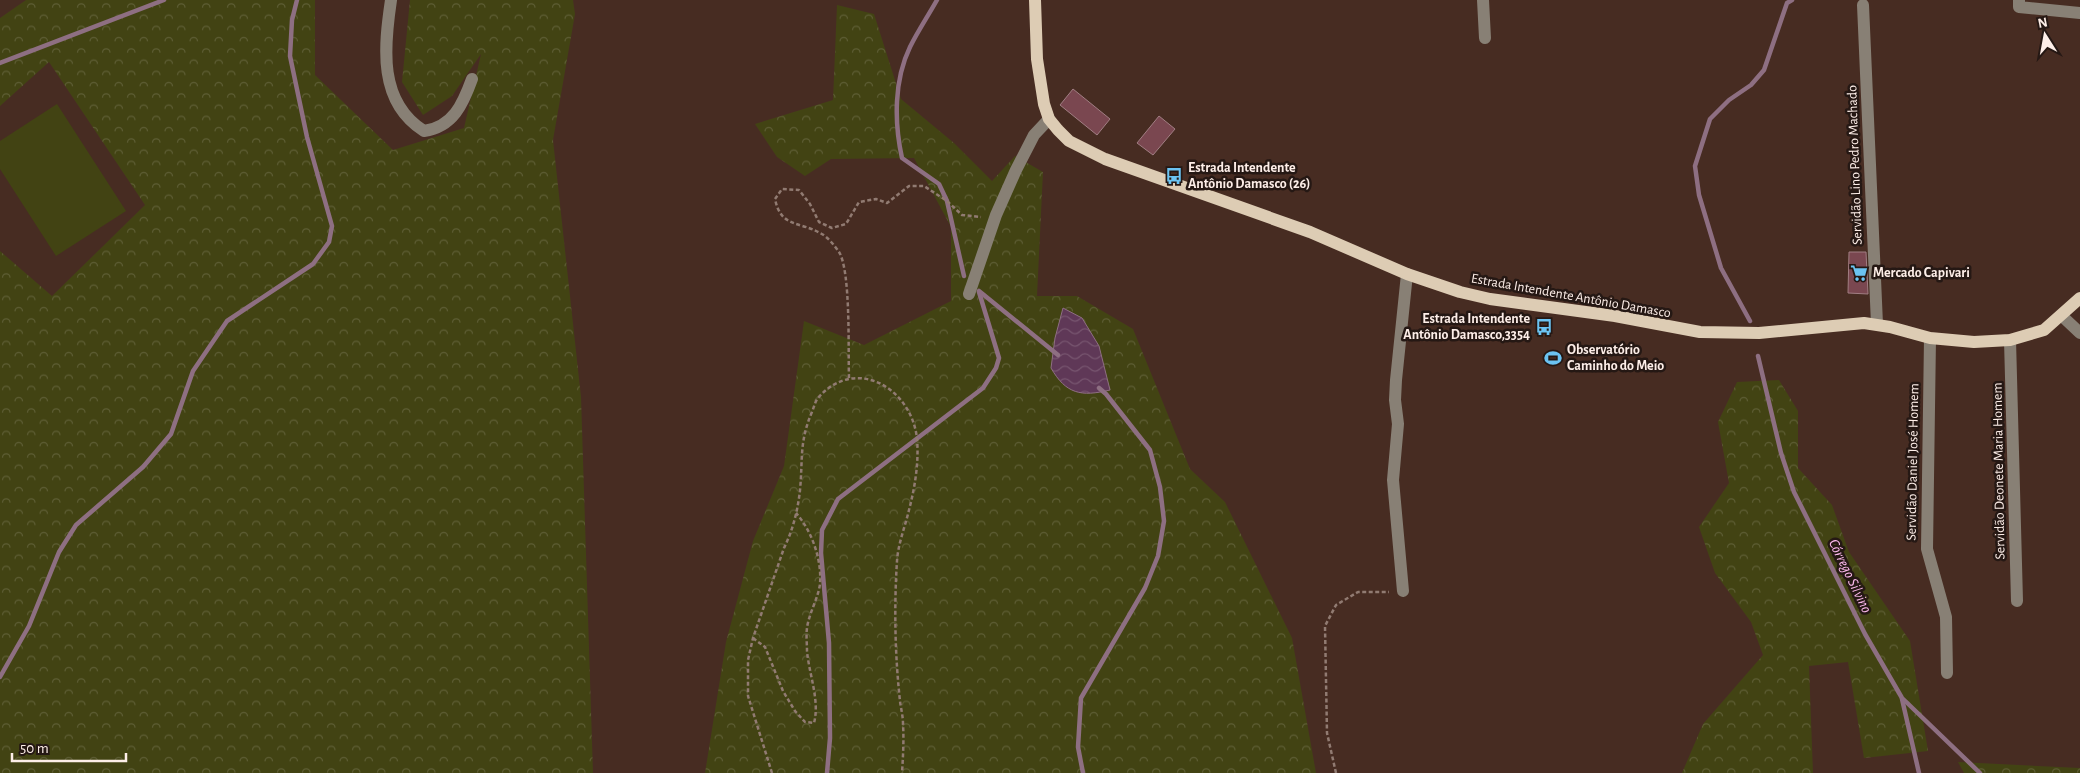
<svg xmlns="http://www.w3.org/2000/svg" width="2080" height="773" font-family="'Alegreya Sans',sans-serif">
<defs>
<pattern id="forest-crowns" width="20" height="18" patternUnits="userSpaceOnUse" patternTransform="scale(1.25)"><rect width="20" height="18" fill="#424313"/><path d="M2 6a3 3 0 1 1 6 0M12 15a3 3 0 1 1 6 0" fill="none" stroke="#5e5e35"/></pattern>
<pattern id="water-waves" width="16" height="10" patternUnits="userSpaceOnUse" patternTransform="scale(1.25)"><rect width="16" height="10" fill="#5f3857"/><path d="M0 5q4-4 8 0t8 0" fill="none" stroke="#77556f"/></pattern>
</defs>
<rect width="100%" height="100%" fill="#472c22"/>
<polygon fill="#424313" points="57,104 126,211 56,256 0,169 0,141"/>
<g fill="url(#forest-crowns)">
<polygon points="26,0 315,0 315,75 393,150 464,128 481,54 452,96 423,115 402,82 410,0 573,0 575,14 553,140 581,397 593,773 0,773 0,251 52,296 145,205 49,62 0,106 0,18"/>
<polygon points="837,5 874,14 901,99 954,143 992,181 1015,156 1043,172 1037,296 1077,296 1133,329 1190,469 1225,502 1292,638 1316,773 705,773 726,642 753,541 784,466 804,321 864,345 951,301 951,227 914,158 831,159 805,176 777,157 755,124 833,100"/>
<polygon points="1779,380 1798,411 1798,468 1832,505 1849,552 1910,641 1928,751 1864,758 1848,662 1809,666 1813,773 1682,773 1703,724 1763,655 1751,622 1715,573 1699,527 1729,483 1718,422 1737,382"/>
<polygon points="1958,762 2080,768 2080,773 1964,773"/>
</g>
<path fill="url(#water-waves)" stroke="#8e6f82" d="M 1063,308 L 1082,318 L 1099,346 L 1110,390 C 1081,397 1066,394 1051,368 L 1055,338 Z"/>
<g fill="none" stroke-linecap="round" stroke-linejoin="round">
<g stroke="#8e6f82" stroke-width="4.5">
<path d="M 937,0 C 928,16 918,31 910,47 C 894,80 894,122 902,158 L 939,184 L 947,201 L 964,276"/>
<polyline points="0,63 164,0"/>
<polyline points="979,291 1058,355"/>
<polyline points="1750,321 1721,268 1699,195 1695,166 1710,119 1729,100 1751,85 1764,70 1787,3 1792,0"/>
<polyline points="1758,356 1781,453 1794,492 1865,634 1902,698 1980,773"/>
<polyline points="0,677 29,626 59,552 76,525 143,467 171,434 193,371 227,321 313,264 329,242 332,226 307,137 290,56 292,20 297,0"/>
<polyline points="1902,699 1919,773"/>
<polyline points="827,773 830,738 829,643 821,553 822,530 838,499 983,388 996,368 999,358 979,292"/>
<polyline points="1083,773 1078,747 1081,698 1145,588 1158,556 1164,521 1160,487 1150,450 1106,394 1099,388"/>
</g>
</g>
<g fill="#7a4750" stroke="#a17e83">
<polygon points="1073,89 1110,119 1097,135 1060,105"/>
<polygon points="1159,116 1175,129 1153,155 1137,143"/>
<polygon points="1849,252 1866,252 1868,294 1848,293"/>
</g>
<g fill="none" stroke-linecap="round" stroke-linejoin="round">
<g stroke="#917b72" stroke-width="2.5" stroke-dasharray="4 2.5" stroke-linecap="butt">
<path d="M 849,378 C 848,352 851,271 839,252 C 835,246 827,236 820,233 C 799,221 781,228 775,199 L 782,189 L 799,190 L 810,204 L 819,222 L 832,228 L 846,224 L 859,202 L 876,199 L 887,203 L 909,186 L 924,186 L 947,201 L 962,215 L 981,217"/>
<path d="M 753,638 L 765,647 L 783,691 L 795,711 L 805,722 L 814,723 C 820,701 809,674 807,651 C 807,644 806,635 807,628 C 809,613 818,599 820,584 C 822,560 812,531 796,513"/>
<path d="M 772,773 L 748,696 L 748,660 L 753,638 L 784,548 C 793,530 798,509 800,490 C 803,459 799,442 812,412 C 814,407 815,402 818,398 C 855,355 912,388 917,439 C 919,462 915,487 909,510 C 905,527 898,544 897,561 C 894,607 895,656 900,701 C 901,709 903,716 903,724 C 904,740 903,757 902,773"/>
<polyline points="1336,773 1327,733 1325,626 1336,605 1358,592 1389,592"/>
</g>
<g stroke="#888075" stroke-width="12">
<path d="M 391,0 C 384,47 378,102 424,131 C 453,127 463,104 472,79"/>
<polyline points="1483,0 1485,38"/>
<polyline points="2019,0 2019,7 2080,13"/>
<polyline points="1863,5 1877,324"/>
<polyline points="969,294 996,215 1016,170 1034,135 1049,119"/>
<polyline points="2062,316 2080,333"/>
<polyline points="1930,338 1927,549 1946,617 1947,673"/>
<polyline points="2010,340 2017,601"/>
<polyline points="1403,591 1393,480 1398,424 1395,400 1396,380 1407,274"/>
</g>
<polyline stroke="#ddccb4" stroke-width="12" points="1035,0 1037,59 1044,104 1049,119 1058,130 1069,141 1105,159 1310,232 1407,274 1460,292 1490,299 1615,316 1700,332 1759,333 1864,323 1890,327 1930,338 1974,342 2010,340 2044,330 2080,298"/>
</g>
<defs>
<g id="bus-bare" transform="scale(1.35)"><path d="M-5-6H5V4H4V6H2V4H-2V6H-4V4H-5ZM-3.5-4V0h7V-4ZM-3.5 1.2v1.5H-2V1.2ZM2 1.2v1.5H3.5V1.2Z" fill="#6bc3f2" stroke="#251814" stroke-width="2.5" paint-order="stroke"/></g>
<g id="supermarket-bare" transform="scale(1.35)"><path d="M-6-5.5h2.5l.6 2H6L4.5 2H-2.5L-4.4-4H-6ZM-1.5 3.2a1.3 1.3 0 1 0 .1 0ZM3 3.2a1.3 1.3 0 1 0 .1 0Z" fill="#6bc3f2" stroke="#251814" stroke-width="2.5" paint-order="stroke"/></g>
<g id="stadium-bare" transform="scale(1.35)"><path d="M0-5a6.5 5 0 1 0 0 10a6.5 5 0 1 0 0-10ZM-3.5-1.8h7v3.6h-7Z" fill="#6bc3f2" stroke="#251814" stroke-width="2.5" paint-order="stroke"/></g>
</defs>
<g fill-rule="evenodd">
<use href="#bus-bare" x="1174" y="176"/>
<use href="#supermarket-bare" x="1859" y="273"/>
<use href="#bus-bare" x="1544" y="327"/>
<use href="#stadium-bare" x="1553" y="358"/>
</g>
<g text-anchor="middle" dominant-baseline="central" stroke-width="5" stroke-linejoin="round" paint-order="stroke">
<g font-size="14" fill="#fdeee8" stroke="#251814">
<text transform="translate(1855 165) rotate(-92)">Servidão Lino Pedro Machado</text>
<text transform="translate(1571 296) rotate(10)">Estrada Intendente Antônio Damasco</text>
<text transform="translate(1913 462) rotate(-89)">Servidão Daniel José Homem</text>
<text transform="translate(1999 471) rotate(-91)">Servidão Deonete Maria Homem</text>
</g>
<g font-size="14" font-weight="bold" fill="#fdeee8" stroke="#251814" text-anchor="start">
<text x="1188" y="168">Estrada Intendente<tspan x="1188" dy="16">Antônio Damasco (26)</tspan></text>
<text x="1873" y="273">Mercado Capivari</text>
<text x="1530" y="319" text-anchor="end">Estrada Intendente<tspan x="1530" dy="16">Antônio Damasco,3354</tspan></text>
<text x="1567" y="350">Observatório<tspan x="1567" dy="16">Caminho do Meio</tspan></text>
</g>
<g font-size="15" font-style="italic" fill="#fbb8eb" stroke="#251814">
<text transform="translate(1850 576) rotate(64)">Córrego Silvino</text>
</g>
</g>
<g transform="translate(2045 35) rotate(349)" stroke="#251814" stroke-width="4" paint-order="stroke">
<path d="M0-4L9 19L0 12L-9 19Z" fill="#fdeee8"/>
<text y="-8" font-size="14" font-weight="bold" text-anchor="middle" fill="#fdeee8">N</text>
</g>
<path d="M12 753v8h114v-8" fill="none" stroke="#fdeee8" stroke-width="2.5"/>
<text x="20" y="753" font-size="15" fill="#fdeee8" stroke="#251814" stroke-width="4" paint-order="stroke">50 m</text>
</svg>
